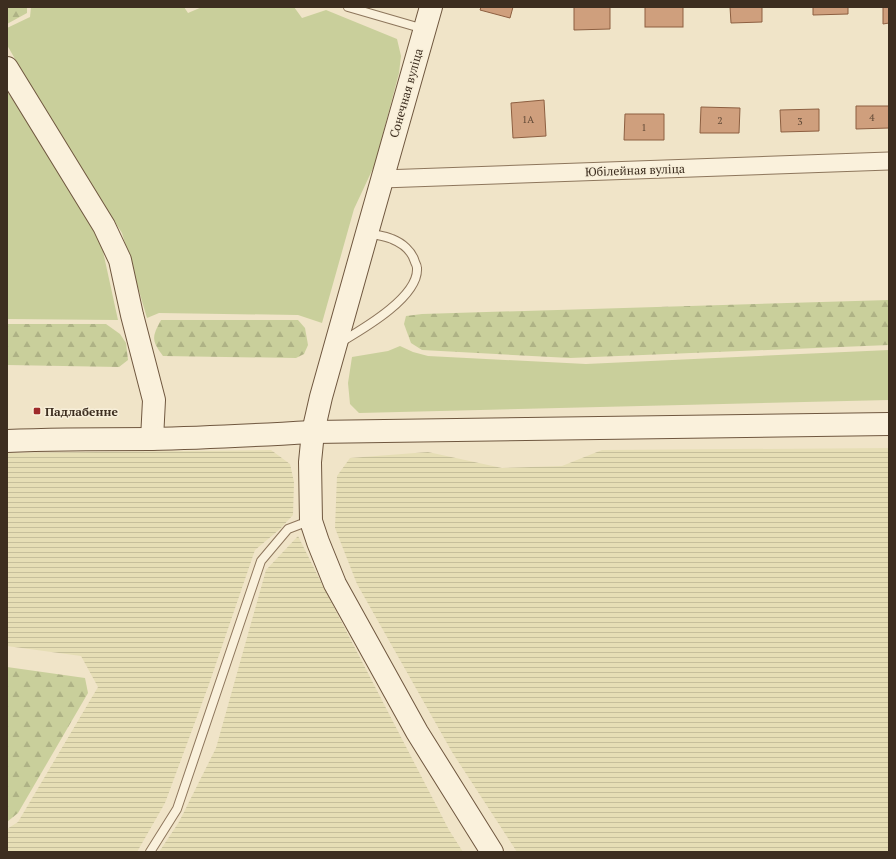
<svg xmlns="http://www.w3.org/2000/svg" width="896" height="859" font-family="'PT Serif',serif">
<defs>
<pattern id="farmland-rules" width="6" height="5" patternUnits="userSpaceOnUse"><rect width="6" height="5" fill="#e6deb5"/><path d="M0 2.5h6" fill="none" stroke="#c6bf9b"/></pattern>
<pattern id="forest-firs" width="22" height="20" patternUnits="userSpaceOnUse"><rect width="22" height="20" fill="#c9cf9b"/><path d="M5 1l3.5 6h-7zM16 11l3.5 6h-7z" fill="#aeb285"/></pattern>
</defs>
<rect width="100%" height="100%" fill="#f0e4c8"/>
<g fill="url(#farmland-rules)">
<polygon points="889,448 889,852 517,852 452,752 357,584 335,528 337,476 350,458 428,452 502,468 562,466 602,450"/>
<polygon points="271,450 290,464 294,482 293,515 280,529 255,550 208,687 165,803 137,852 7,852 7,829 18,822 98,687 81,656 7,646 7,453"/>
<polygon points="298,536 324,588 449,830 463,852 159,852 179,822 216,748 266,570"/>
</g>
<g fill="#c9cf9b">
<polygon points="31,7 184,7 188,13 202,7 294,7 302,18 326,10 397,39 401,56 399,73 375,164 354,209 322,323 298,315 159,313 147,318 122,233 64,144 7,45 7,28 30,17"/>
<polygon points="7,91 99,233 118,320 7,319"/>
<polygon points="400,346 413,352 428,356 586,364 889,350 889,400 359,413 350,404 348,383 352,357 388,351"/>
</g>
<g fill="url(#forest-firs)">
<polygon points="7,7 27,7 27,13 7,24"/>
<polygon points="889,300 889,345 570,358 422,350 411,343 404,324 406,316 422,314"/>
<path d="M 161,320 L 298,320 L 305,328 L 308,345 L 304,354 L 296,358 L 163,356 C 151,340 152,337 161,320 Z"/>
<polygon points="7,324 106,324 120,334 126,343 128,360 119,367 7,365"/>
<polygon points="7,667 85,678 88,693 18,813 7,822"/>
</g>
<g fill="#cf9f7d" stroke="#8d5f41">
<polygon points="481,7 513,7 510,18 480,10"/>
<polygon points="574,7 610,7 610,29 574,30"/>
<rect x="645" y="7" width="38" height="20"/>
<polygon points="730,7 762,7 762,22 731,23"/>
<polygon points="813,7 848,7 848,14 813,15"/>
<polygon points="883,7 889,7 889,23 883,24"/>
<polygon points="544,100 546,136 513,138 511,103"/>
<polygon points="856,106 889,106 889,128 856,129"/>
<polygon points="701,107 740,108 739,133 700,133"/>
<polygon points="819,109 819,131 781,132 780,110"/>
<polygon points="625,114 664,114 664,140 624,140"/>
</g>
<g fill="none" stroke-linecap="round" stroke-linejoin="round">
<g stroke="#8d765c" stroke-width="10">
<g id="lane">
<polyline points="348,7 424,29"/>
<path d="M 341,342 C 363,329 419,297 417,268 C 417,266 416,264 415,262 C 412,251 402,243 392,239 C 385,236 376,235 368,233"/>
<polyline points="150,852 177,809 261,561 288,529 309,521"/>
</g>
</g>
<g stroke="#8d765c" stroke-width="19">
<polyline id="street" points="382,179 889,161"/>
</g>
<g stroke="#6f573f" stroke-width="24">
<g id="secondary">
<polyline points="431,7 367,233 321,397 313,432 310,462 311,521 318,542 335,584 417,732 492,852"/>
<polyline points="7,68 104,226 120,260 132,315 154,400 152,439"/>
<path d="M 7,441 C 55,439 103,439 151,439 C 205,438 259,435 313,432 L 889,424"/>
</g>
</g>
<use href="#lane" stroke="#faf1dc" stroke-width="8"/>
<use href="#street" stroke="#faf1dc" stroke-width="17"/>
<use href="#secondary" stroke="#faf1dc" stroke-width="22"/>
</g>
<rect fill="#9e2a2b" stroke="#f7eed8" stroke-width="1.5" x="33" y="407" width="8" height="8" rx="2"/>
<g text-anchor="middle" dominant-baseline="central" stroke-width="3" stroke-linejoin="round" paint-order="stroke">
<g font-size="10" fill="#624a37">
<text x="872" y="117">4</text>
<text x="528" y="119">1А</text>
<text x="720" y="120">2</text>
<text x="800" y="121">3</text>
<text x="644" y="127">1</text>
</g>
<g font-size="12" fill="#3d2e20" stroke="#f7eed8">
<text transform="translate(406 93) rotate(-74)">Сонечная вуліца</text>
<text transform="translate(635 170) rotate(-2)">Юбілейная вуліца</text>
</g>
<g font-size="12" font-weight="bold" fill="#3d2e20" stroke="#f7eed8" text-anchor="start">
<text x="45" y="411">Падлабенне</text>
</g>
</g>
<rect width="896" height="859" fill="none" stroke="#3d2e20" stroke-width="16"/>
</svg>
